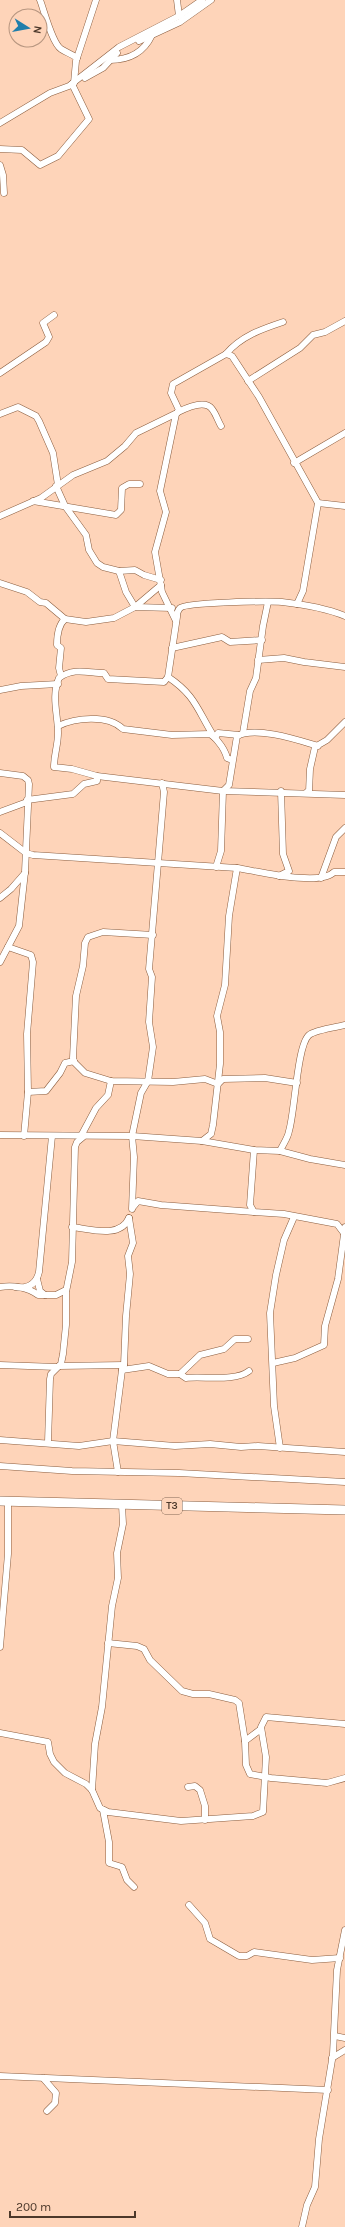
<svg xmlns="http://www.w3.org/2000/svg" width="345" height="2227" font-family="Karla,sans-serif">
<rect width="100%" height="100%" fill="#fed4b9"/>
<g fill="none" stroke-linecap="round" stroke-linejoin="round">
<g stroke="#8b5d3e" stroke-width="7">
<g id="minor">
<path d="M 40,0 C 44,10 52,43 61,49 C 67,53 72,54 77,58"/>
<polyline points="177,0 179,16"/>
<polyline points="139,41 180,22 211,0"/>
<path d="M 110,60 C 129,60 144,52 152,35"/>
<polyline points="85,78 103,68 117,53"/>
<polyline points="74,83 76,61 96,0"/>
<polyline points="0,123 50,93 69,86 119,47 179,16 202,0"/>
<polyline points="0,149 22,150 40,165 58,156 89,119 72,84"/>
<polyline points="0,165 3,175 4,193"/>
<path d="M 226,354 C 241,336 262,329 283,322"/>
<polyline points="0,373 46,342 49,337 43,323 54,315"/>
<polyline points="248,381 300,348 313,335 325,332 345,321"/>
<path d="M 178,412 C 186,408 205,399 212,409 C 216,414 218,421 221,426"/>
<polyline points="0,414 18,407 36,416 39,421 53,453 58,485"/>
<polyline points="176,414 160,491 166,512 155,552 162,592 176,621"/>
<polyline points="294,463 345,433"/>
<polyline points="56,486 65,506 86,535 89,550 97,563 103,567 119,571 135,570 144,575 161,580"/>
<polyline points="33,501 116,515 121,510 122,488 129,484 140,484"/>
<polyline points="318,503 345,506"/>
<polyline points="0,516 41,498 73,475 107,461 125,446 136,433 177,413 179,410 171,393 173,384 226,354 232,356 259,397 318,503 303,591 297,604"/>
<polyline points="119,571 126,592 135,607 161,585"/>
<polyline points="0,583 27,592 40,602 46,603 65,619"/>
<path d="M 345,616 C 328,609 300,604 282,602 C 269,601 187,602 180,608 C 178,610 177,614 177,617 L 168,677 L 164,682 L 108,679 L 104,673 C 88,673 74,667 59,678 C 51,696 58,715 58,733 C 58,745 54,755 54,767 L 72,769 L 97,776 L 223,791 L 345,795"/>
<polyline points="172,648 222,637 230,642 262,640"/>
<polyline points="258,660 284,658 304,662 345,667"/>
<path d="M 61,676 L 59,668 L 61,648 L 57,645 C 57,637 58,625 65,619 L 86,622 L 114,618 L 135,607 L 172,608"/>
<path d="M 168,677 C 195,695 197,709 213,735 C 219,744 224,746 227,758 L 232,760"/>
<polyline points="0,690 21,686 58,684"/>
<path d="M 58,726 C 75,718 107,714 123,729 L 172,735 L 210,734 L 215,738 L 218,733 L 239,735"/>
<polyline points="243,733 250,691 256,678 263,626 268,602"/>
<polyline points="0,773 23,776 28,780 29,784 25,872 19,926 0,962"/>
<polyline points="307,792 309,792 310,769 315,747 327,740 345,722"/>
<polyline points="27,800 73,794 84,784 97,781 97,776"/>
<polyline points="0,812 27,802"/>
<path d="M 0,833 L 26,853 L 33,855 L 237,868 C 257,871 320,887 334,872 L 345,872"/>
<path d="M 216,867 L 221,851 L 223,791 L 229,785 L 237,736 C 256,726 298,740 318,746"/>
<polyline points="279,876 289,871 283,854 281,791"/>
<polyline points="321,878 336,837 345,828"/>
<polyline points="0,898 11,889 25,873"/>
<polyline points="153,935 103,932 88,937 85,943 83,966 76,996 73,1058 74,1062 85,1073 111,1081 173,1082 205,1079 218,1084 223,1079 265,1078 297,1083"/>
<polyline points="8,947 31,955 33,962 27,1034 28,1092 24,1136"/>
<polyline points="28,1092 46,1091 60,1073 65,1063 74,1061"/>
<polyline points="0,1135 132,1136 202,1141 254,1150 280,1151 310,1159 345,1165"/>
<polyline points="81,1136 96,1108 108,1095 111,1081"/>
<polyline points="202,1141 211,1134 213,1125 220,1064 220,1032 217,1016 225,985 229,916 237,868"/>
<polyline points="254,1150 250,1205 254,1212 284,1214 337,1224 343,1232"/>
<path d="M 280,1151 C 283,1144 288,1138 289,1131 C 295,1112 297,1045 309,1035 C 315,1030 337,1027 345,1025"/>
<polyline points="133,1207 138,1201 161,1205 254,1212"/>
<polyline points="132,1209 134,1157 132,1136 141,1093 148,1081 153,1047 149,1022 152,977 149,969 164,792 162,783"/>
<path d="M 72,1227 C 90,1229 120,1239 129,1218"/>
<polyline points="37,1279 40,1291 45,1295"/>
<path d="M 0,1287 C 13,1285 28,1287 38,1295 L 56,1295 L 66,1290"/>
<path d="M 15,1287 C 27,1289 36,1285 39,1272 L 52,1136"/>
<polyline points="273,1363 295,1358 324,1345 325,1326 338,1279 345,1227"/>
<polyline points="0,1365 57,1367"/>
<polyline points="59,1366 124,1365"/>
<polyline points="122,1370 149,1366 168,1374 180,1374 200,1355 224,1349 235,1339 248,1339"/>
<path d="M 180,1374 L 186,1378 C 204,1376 235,1382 249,1371"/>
<polyline points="0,1440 79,1446 113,1441 175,1446 210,1444 241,1447 258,1446 345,1452"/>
<polyline points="48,1442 50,1379 51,1374 61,1364 63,1354 66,1325 66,1292 72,1262 75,1147 77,1142 83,1137"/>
<polyline points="280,1448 274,1406 270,1313 276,1275 284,1240 294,1217"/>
<polyline points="0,1466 72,1471 179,1473 345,1482"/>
<polyline points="118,1472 113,1441 122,1370 124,1365 126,1316 130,1274 128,1256 133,1243 129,1218"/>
<polyline points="108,1643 137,1646 144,1649 150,1660 182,1691 193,1694 209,1694 235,1700 239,1703 245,1741 246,1765 250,1774 271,1778 327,1783 345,1778"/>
<polyline points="0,1647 8,1554 8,1501"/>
<polyline points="0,1733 48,1742 50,1754 54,1762 65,1773 86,1784 92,1790 100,1808 108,1812 181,1821 253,1816 263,1812 266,1757 261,1727 266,1717 345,1724"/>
<polyline points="245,1741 261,1729"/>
<polyline points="188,1787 195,1786 200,1790 205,1806 205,1820"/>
<polyline points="92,1790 95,1744 102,1707 112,1606 118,1578 117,1553 123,1524 122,1505"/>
<polyline points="103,1810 109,1842 109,1863 122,1867 127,1880 134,1887"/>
<polyline points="189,1905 205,1923 210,1939 239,1956 247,1956 254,1952 312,1960 340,1958"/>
<polyline points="335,2036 345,2038"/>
<polyline points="332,2058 345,2050"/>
<polyline points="0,2076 328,2090"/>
<polyline points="43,2078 56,2093 55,2103 47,2111"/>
<polyline points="302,2227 307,2205 315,2187 319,2139 333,2054 337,1970 345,1930"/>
</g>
</g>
<g stroke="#8b5d3e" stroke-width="10">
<polyline id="highway" points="0,1501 345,1510"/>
</g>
<use href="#minor" stroke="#fff" stroke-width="6"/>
<use href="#highway" stroke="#fff" stroke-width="9"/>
</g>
<g text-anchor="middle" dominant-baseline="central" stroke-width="4" stroke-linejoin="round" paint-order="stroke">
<rect fill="#fed4b9" stroke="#816755" stroke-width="1" x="162" y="1498" width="20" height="16" rx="3"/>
<g font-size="10" font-weight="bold" fill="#4c382a">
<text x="172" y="1506">T3</text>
</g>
</g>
<g transform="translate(28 28) rotate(101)"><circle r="19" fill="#fed4b9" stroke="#b79680"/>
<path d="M0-3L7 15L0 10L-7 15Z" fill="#207eab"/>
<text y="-6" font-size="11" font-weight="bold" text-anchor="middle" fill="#4c382a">N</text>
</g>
<path d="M10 2211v6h125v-6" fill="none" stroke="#4c382a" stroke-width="2"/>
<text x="16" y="2211" font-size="12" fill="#4c382a" stroke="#fed4b9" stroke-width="3" paint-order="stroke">200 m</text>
</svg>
